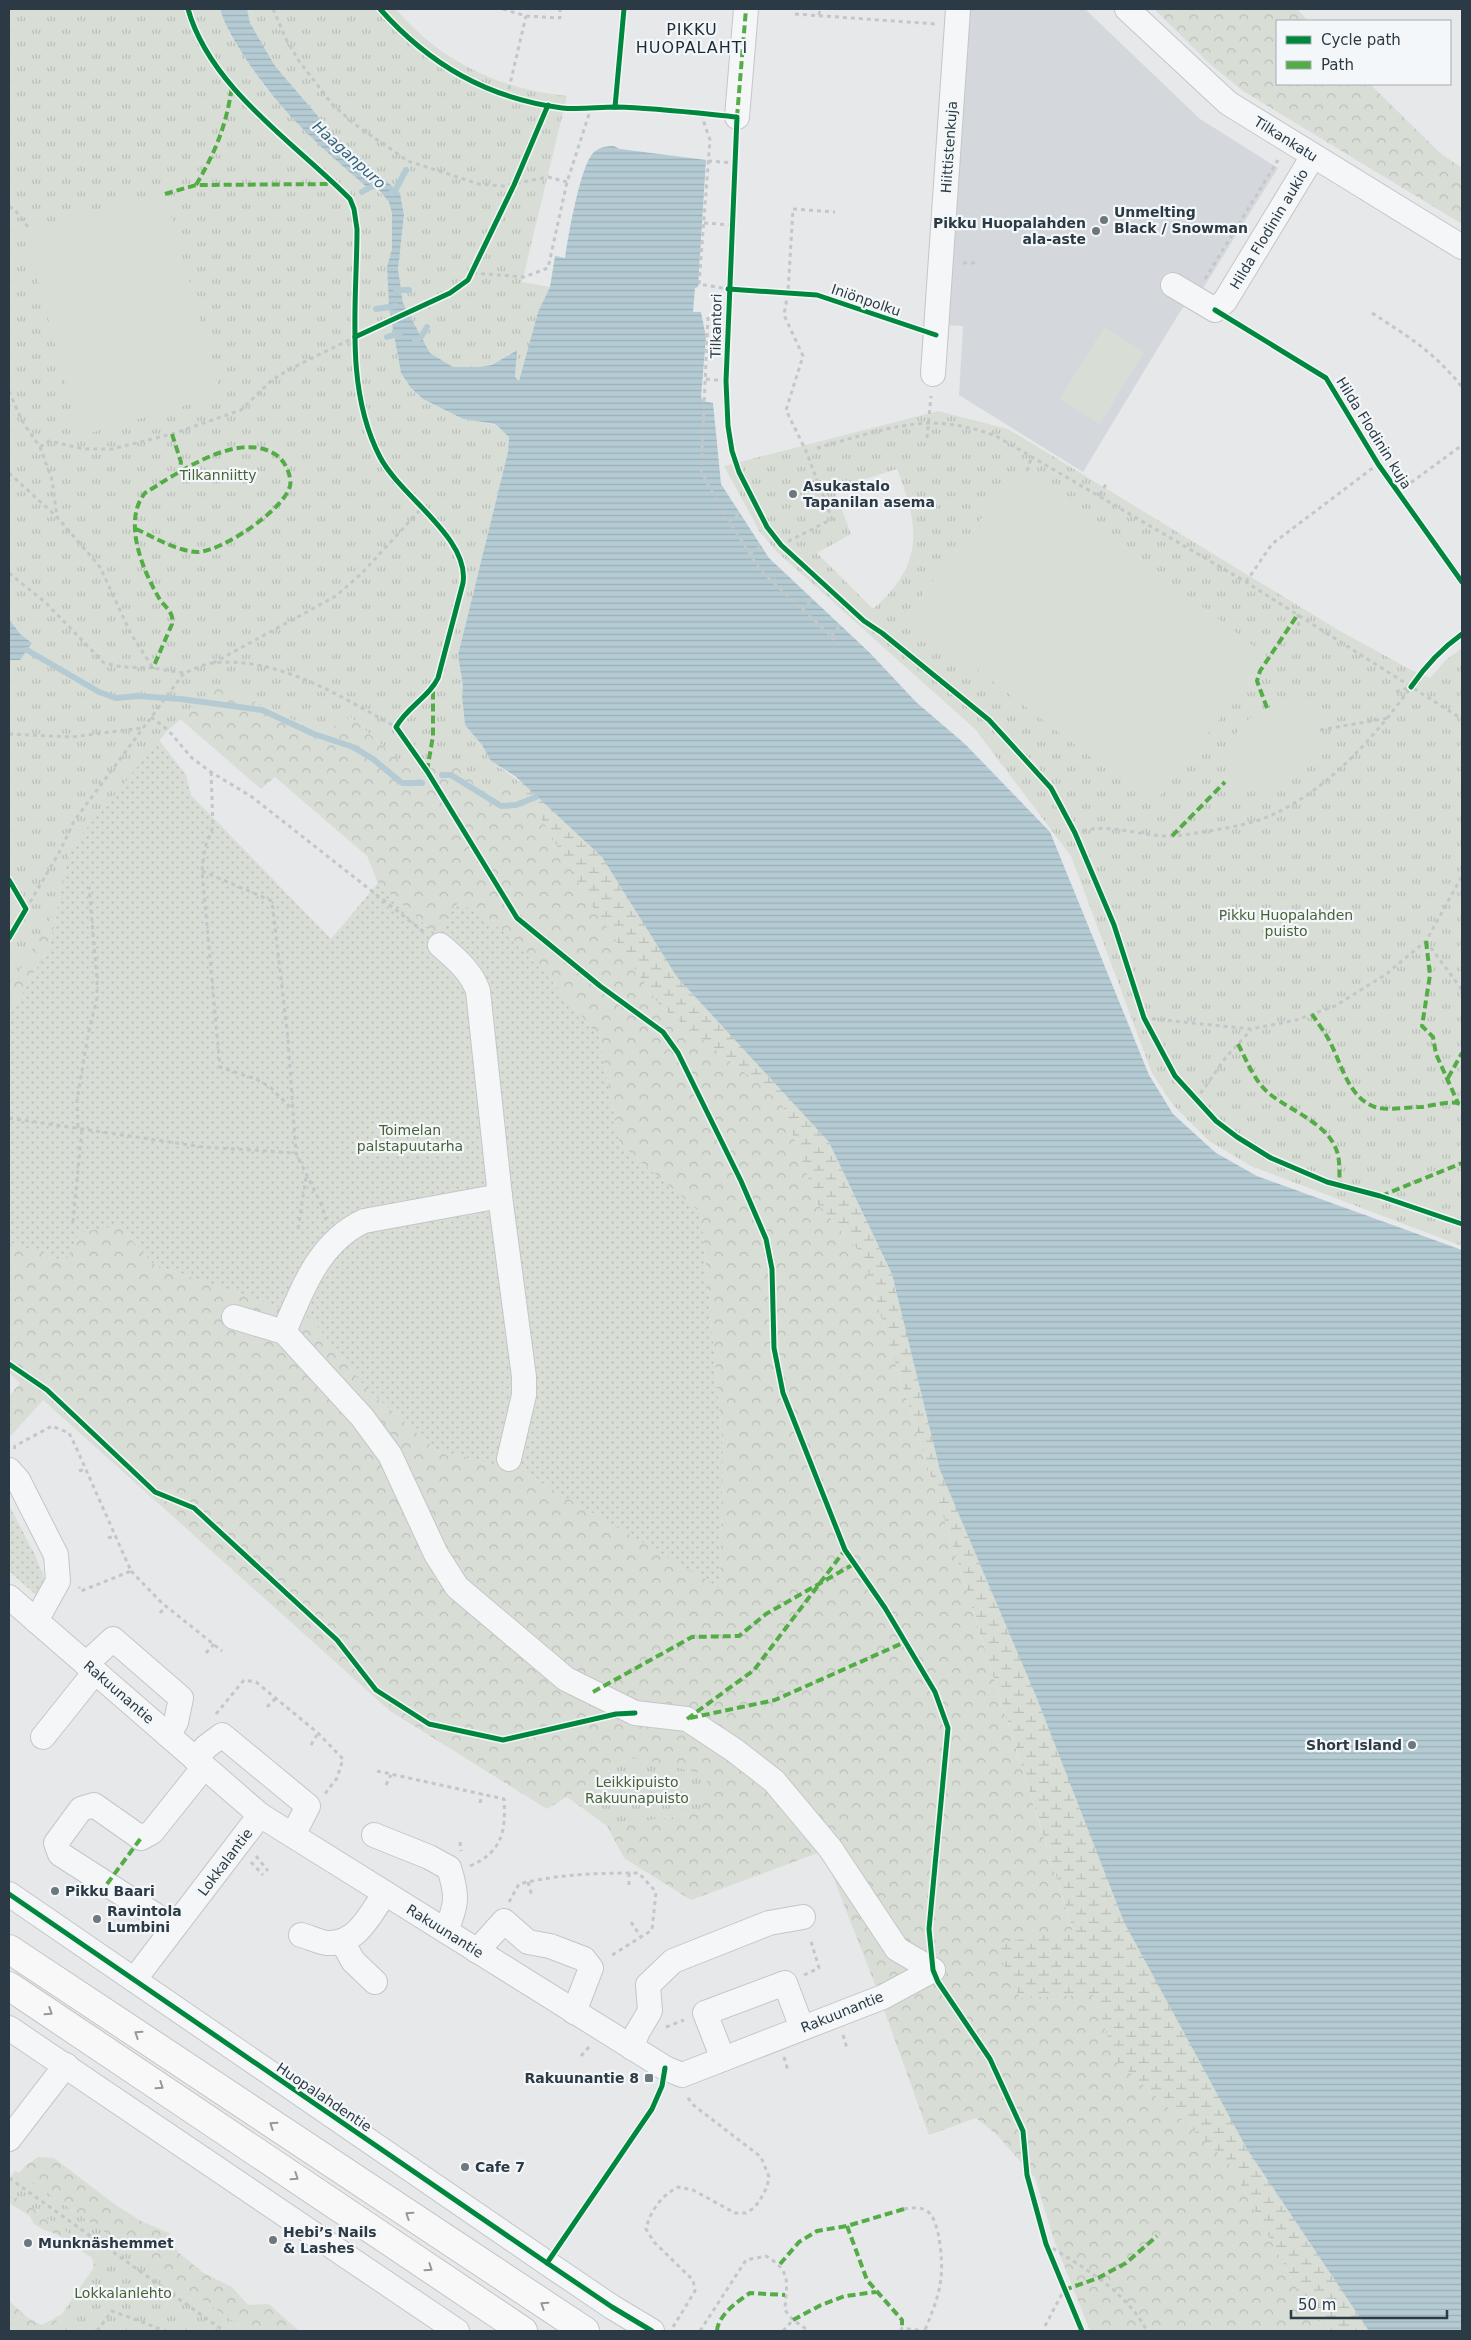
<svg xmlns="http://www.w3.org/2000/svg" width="1471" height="2340" font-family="'DejaVu Sans',sans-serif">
<defs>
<pattern id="grass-dots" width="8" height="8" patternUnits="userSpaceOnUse" patternTransform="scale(1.25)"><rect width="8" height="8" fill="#d8ded6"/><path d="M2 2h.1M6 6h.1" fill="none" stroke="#babfb9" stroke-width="1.8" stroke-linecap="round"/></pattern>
<pattern id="forest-crowns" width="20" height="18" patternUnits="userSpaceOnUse" patternTransform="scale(1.25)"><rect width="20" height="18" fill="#d8ded6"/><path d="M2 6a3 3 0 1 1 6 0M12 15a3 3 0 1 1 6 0" fill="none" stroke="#babfb9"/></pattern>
<pattern id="wetland-marsh" width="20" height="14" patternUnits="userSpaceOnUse" patternTransform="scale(1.25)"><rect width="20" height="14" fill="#d8ded6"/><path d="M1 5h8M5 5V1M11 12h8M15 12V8" fill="none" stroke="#babfb9"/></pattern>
<pattern id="park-tufts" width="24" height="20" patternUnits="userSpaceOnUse" patternTransform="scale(1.25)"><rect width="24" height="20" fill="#d8ded6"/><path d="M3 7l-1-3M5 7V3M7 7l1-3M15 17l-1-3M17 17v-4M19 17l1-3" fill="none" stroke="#babfb9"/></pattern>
<pattern id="water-rules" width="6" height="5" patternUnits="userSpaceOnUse" patternTransform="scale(1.25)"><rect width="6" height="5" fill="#b4cbd4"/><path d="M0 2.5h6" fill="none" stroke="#9bafb7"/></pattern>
</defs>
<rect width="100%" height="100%" fill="#e6e8ea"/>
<polygon fill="#d4d8dd" points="969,9 1085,9 1200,119 1278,168 1200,293 1187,302 1178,315 1083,472 959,395 963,326 946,325"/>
<g fill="url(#grass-dots)">
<polygon points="159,740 186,775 191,795 331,939 378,883 437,935 458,901 501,929 547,975 599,1037 620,1144 701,1213 723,1448 720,1589 523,1472 436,1450 366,1388 311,1319 153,1264 119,1226 65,1262 9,1242 9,1016 50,945 69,850 83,819"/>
<polygon points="9,1505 35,1555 47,1585 37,1596 9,1571"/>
</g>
<g fill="url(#forest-crowns)">
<polygon points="1154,9 1297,9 1308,21 1277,21 1277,84 1370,84 1440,153 1462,168 1462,224 1243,91 1211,65"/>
<polygon points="221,685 320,733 351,717 403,764 452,764 496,793 520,782 660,1006 781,1101 817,1203 864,1257 886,1333 1093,1995 1116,2060 1229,2163 1312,2316 1331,2331 1090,2331 1054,2240 1035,2178 996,2134 976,2118 929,2135 874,1982 823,1851 691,1900 624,1858 607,1826 701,1813 632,1757 547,1809 390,1711 43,1400 9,1438 9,1396 20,1383 9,1373 9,1242 65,1262 80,1232 119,1226 153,1264 311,1319 366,1388 436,1450 523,1472 720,1588 723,1448 701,1213 620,1144 599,1037 547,975 501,929 458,902 437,935 378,883 367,856 275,777 261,789 180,719"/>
<polygon points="58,905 50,945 9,1016 9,955"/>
<polygon points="38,2157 54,2158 117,2206 143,2222 169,2233 178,2252 202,2272 232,2287 248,2305 269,2304 299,2331 247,2331 19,2173 25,2166"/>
<polygon points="9,2192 102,2256 94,2268 92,2258 56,2234 44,2230 34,2224 30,2216 9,2203"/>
<polygon points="9,2301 28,2318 42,2325 62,2314 50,2331 9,2331"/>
</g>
<polygon fill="url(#wetland-marsh)" points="530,750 700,818 1455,2331 1331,2331 1312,2316 1229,2163 1116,2060 1093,1995 1020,1998 994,1944 1073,1930 886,1333 864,1257 817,1203 781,1101 660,1006 588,899 520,782"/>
<g fill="url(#park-tufts)" fill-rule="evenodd">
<polygon points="9,9 220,9 230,35 267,90 390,202 392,213 392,249 387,267 389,307 401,373 411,388 423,399 463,419 495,425 509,437 508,452 458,655 463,686 462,696 465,725 482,745 491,761 520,782 496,793 452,764 403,764 351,717 320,733 221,685 168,730 69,850 58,905 9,989"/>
<path d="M 247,9 L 396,9 C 441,62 499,89 567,96 L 522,282 L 550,287 L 538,312 L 519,382 L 515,377 L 516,350 L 492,365 L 479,367 L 453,367 L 430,353 L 403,303 L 398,269 L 404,215 L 400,193 L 335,136 L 275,66 L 250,23 Z"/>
<path d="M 938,411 L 1008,429 L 1340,631 L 1411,670 L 1430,678 L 1446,660 L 1462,648 L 1462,1246 L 1251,1166 L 1209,1141 L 1173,1105 L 1152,1073 L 1071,856 L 975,729 L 777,552 L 760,532 L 724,466 ZM 1021,467 L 1267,657 L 1153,804 L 907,615 ZM 897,469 C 920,528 924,564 873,609 L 817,553 L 851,534 L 834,489 Z"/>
<polygon points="632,1757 708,1775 701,1813 607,1826 567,1797"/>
<polygon points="15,2171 19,2173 247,2331 50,2331 102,2256 9,2192 9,2179"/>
</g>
<g fill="#d8ded6">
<polygon points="165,194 221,395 80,436 24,230"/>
<polygon points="1104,327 1144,352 1100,424 1060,399"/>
<polygon points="1021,467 1267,657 1153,805 907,615"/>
<path d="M 1311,701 L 1318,712 L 1320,730 L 1307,769 L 1295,779 L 1240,791 L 1233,790 L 1225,782 C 1227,768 1228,749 1235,736 C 1250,707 1281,704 1311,701 Z"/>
</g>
<g fill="url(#water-rules)">
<path d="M 220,9 L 247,9 L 250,23 L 275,66 L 335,136 L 400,193 L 404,215 L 398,269 L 403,303 L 430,353 L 453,367 L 479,367 L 492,365 L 517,350 L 515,377 L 519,381 L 538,312 L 550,287 L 555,256 L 565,258 C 568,237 580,167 593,153 C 599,147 606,146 614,146 L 620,149 L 706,160 L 698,287 L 695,288 L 693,312 L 701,312 L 706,337 L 701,397 L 703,401 L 713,403 L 721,484 L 769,558 L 870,653 L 916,702 L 965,744 L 1050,832 L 1149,1075 L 1173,1114 L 1216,1153 L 1257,1176 L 1462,1250 L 1462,2331 L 1369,2331 L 1247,2149 L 1124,1922 L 1036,1696 L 940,1470 L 892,1274 L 829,1142 L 677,977 L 602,857 L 515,776 L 491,761 L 482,745 L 465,725 L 462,696 L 463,686 L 458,655 L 508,452 L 509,437 L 495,424 L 463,419 L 423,399 L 411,388 L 401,373 L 389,308 L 387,267 L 392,249 L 392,213 L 389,202 L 378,189 L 369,189 C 322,148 284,116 248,62 C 237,45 226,29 220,9 Z"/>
<polygon points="9,619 20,634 32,643 20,660 9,660"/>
</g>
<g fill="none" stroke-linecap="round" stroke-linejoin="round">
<g stroke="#b4cbd4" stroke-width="6">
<polyline points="362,192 376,184"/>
<polyline points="391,193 396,189 406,170"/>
<polyline points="396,290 409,290"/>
<polyline points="376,309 396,306"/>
<polyline points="387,337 400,333"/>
<polyline points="415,341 421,337 427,327"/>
<polyline points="27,650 99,692 116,698 137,696 181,699 262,710 314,734 353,747 373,759 402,783 422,783"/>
<polyline points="442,775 451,775 501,806 516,805 536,797"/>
</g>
<g stroke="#c4c6c8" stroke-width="26">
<g id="minor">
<polyline points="1127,9 1228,103 1462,247"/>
<polyline points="737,117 746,9"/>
<polyline points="1173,285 1215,310 1225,301 1313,156"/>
<polyline points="933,374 958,9"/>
<path d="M 440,945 C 456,959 471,971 478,991 L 500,1196 L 524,1377 L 524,1395 L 509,1459"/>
<polyline points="234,1317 284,1332 362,1417 390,1455 436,1554 457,1587 566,1679 635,1713 687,1719 734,1750 774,1781 830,1848 897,1949 933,1970"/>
<path d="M 284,1332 C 302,1289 319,1242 364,1221 L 500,1196"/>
<polyline points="9,1470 18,1480 56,1555 58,1581 36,1621"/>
<polyline points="9,1597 260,1815 665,2068 682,2075 883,1997 933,1970"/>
<polyline points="86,1664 113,1639 181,1698 176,1722 168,1735"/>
<polyline points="43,1737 95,1672"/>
<polyline points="195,1759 206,1747 222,1735 308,1806 293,1835"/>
<path d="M 374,1835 L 429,1857 L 449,1868 C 458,1896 457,1904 446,1931"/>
<polyline points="9,1894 547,2263 612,2307 652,2331"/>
<polyline points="174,1927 60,1854 56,1843 81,1809 94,1805 141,1838 152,1832 204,1767"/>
<path d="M 301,1935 C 309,1937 319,1942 327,1943 C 357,1945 371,1913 385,1893"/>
<polyline points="342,1941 353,1961 375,1982"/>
<polyline points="477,1951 504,1921 528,1942 550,1946 584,1959 591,1968 574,2012"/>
<polyline points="134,1980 260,1815"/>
<polyline points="9,2028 457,2331"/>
<polyline points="632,2048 637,2033 650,2011 648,1985 673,1961 769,1923 803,1917"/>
<polyline points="723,2059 705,2013 785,1983 802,2028"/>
<polyline points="9,2139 66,2065"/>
</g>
</g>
<g stroke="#c2c5c8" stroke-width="30">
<g id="major">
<polyline points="9,1949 585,2331"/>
<polyline points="9,1986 523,2331"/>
</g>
</g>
<g stroke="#c4c7c9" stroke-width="3" stroke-dasharray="4 4" stroke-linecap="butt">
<polyline points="273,9 286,39 299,61 332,104 353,123 408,161 479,184 503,186 548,177 567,182"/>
<polyline points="503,9 526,16 560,18 560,9"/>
<polyline points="795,14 936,24"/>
<polyline points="819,15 820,9"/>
<polyline points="507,97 526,16"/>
<polyline points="701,114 710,140 699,284 728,289"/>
<polyline points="708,161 735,163"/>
<polyline points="9,207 14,209 29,228"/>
<polyline points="704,223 732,225"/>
<polyline points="963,263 975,263"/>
<polyline points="473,273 524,277 548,268 567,182 591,108"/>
<polyline points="1205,279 1278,160"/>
<path d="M 1372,313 C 1409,337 1434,352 1462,387"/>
<polyline points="708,317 701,471 719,505 760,570 844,648"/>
<polyline points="706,379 726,381"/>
<polyline points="9,391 22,421 40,447 52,480 57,517"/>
<polyline points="927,438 931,396"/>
<polyline points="40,447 49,441 84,449 112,449 172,434 241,410 272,380 290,369 355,337"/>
<path d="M 817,448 C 849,439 895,424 928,423 C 951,423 975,428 996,436 L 1246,582 L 1462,719"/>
<polyline points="1027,471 1032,456"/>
<polyline points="9,473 57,517 100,567 131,634 153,668 184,673"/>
<polyline points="1398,492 1461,446"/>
<polyline points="1100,495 1107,482"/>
<polyline points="729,521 739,514"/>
<polyline points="781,545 832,519 806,451 786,410 803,356 784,315 788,292 793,209 835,212"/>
<polyline points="750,554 760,547"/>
<polyline points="9,573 46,603 104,663 123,667 153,668"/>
<polyline points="773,582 781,574"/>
<polyline points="1246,582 1272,544 1378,464"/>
<polyline points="802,610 811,600"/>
<polyline points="1298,614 1299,630"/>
<polyline points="831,636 840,626"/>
<polyline points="213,663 336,596 362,573 421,509"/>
<polyline points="1396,692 1410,687"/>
<polyline points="151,717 168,730 192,758 211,772 252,797 424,932"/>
<polyline points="1320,730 1388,718"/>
<polyline points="9,734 72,737 143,728"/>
<polyline points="211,772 213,827 205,847 202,871 220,1067 256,1079 270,1087 293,1110"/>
<path d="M 1075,833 C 1109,821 1139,837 1173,836 C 1182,836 1193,833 1203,832 C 1227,828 1254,824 1276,813 C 1332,786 1375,736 1411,687"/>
<polyline points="202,871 272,901 288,1039 296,1153 322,1206 326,1220"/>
<path d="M 26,909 L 60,851 L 74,821 L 184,673 C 193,670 204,664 213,663 C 279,656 341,697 396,727"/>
<polyline points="1426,941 1462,990"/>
<polyline points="1144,1018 1251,1029 1296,1020 1335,1006 1385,975 1426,941 1462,876"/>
<polyline points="1196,1100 1226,1057 1251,1030"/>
<polyline points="9,1118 203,1147 296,1153"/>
<polyline points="78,1127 77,1100 88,1035 97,998 97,979 89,887"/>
<polyline points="73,1222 82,1128"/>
<polyline points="298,1229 306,1177"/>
<polyline points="14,1449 15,1446 52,1426 69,1433 75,1445 131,1571 81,1591 79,1587"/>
<polyline points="79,1471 85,1469"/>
<polyline points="108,1538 115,1536"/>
<polyline points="131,1571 162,1603 222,1651"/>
<polyline points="160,1613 166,1606"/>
<polyline points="206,1653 214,1644"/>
<polyline points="267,1707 276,1698"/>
<polyline points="216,1714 244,1680 256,1682 318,1733 343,1759 337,1778 324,1795"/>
<polyline points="311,1745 318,1733"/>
<path d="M 377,1771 L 504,1799 C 506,1832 502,1852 470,1866"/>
<polyline points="386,1785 391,1775"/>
<polyline points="480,1803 482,1794"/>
<polyline points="460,1842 461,1851"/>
<polyline points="256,1856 268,1871"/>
<polyline points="251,1862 263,1875"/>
<polyline points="629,1873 629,1886"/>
<polyline points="528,1882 532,1896"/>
<path d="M 509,1902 L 519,1884 C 559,1874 598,1873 639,1873 L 656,1892 L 652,1930 L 609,1957"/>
<polyline points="631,1922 641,1937"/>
<polyline points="804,1975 819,1968 810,1938"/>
<polyline points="666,2027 684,2020"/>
<polyline points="843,2035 847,2048"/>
<polyline points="581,2056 589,2047"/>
<polyline points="784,2057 788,2071"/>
<polyline points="9,2178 224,2331"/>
<path d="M 904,2209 C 912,2208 919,2206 927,2211 C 940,2219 943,2263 941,2278 C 939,2296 932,2313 925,2330"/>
<path d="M 1046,2244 C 1084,2268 1126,2291 1147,2331"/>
<polyline points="1045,2326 1064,2290"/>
<path d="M 673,2327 L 695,2291 L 693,2280 L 654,2242 L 646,2229 C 650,2211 662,2195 678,2187 L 693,2190 L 735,2213 L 746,2213 L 754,2208 L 760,2200 L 767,2187 L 769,2177 L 761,2157 L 692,2104 L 687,2096"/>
<polyline points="97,2331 112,2311 166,2331"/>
<path d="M 700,2331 L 746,2260 L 766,2256 C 793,2272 786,2283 785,2310 L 793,2320 L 809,2331"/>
<polyline points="783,2331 793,2320"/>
<polyline points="901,2331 902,2328 925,2331"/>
</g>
<use href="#minor" stroke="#f5f6f7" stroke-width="24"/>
<use href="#major" stroke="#f8f8f8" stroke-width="28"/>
<g stroke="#54ac47" stroke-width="4" stroke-dasharray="8 4" stroke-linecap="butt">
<polyline points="737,117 746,9"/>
<path d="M 196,185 C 216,151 226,126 232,87"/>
<polyline points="165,194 196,185 334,184"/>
<polyline points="172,434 181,462 179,473"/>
<path d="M 136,529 C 154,537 176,551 197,552 C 221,552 284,510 290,486 C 292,477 286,464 280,458 C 243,426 178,473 145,493 C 122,521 143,571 159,598 C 163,605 170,609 172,617 L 172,624 L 153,668"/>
<polyline points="1267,708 1257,681 1260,671 1298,614"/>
<polyline points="427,771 433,736 433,687"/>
<polyline points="1172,836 1225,782"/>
<polyline points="1426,941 1430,975 1422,1026 1433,1037 1436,1054 1458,1103"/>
<path d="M 1312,1014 C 1317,1022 1324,1031 1329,1040 C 1341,1062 1348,1098 1375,1107 C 1388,1111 1407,1107 1421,1107 C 1433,1106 1452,1099 1462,1105"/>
<path d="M 1238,1044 C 1247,1061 1255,1083 1271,1095 C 1293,1112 1331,1125 1338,1155 C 1340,1164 1339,1175 1340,1185"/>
<polyline points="1448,1078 1462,1053"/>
<polyline points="1381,1196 1462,1163"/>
<polyline points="593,1692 692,1637 739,1636 766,1614 854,1564"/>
<polyline points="690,1718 775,1700 905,1642"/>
<polyline points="687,1719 754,1670 845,1550"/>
<polyline points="107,1884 141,1838"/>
<polyline points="847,2226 867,2280 902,2320 902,2328"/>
<polyline points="780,2264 799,2242 817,2231 847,2226 904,2209"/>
<polyline points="1064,2290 1098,2278 1126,2263 1157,2236"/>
<polyline points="793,2320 821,2305 845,2296 876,2292"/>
<path d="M 717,2331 C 718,2315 738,2301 750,2293 L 785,2295"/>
</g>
<g stroke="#f4f7f9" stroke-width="8">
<g id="cycleway">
<path d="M 188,9 C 210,88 295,143 350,199 L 354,209 L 357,229 C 357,303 344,388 380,457 C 400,496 470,538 463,583 L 438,678 C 429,697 407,707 396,727 L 427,771 L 517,918 L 600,986 L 663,1032 L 678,1053 L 741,1181 L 766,1239 L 772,1269 L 774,1348 L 783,1393 L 845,1550 L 885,1608 L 935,1692 L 948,1728 L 929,1929 L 933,1970 L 938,1982 L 990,2059 L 1023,2131 L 1027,2175 L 1046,2244 L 1082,2331"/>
<path d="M 380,9 C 430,65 487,98 562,108 C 580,110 598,107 616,107 C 656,108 697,113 737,117 L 726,381 L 728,426 L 732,451 L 739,472 L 767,527 L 781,545 L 864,621 L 882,633 L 989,720 L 1051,788 L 1075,833 L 1114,925 L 1144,1018 L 1175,1076 L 1216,1121 L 1237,1137 L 1271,1158 L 1327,1182 L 1380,1196 L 1462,1224"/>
<polyline points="615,107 624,9"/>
<polyline points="728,289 817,295 936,335"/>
<polyline points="1215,310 1326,378 1378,464 1462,582"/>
<polyline points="355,337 450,293 468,280 514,185 548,105"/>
<path d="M 1411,687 C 1426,665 1441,649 1462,634"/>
<polyline points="9,880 26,909 9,938"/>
<polyline points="9,1364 47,1390 155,1492 194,1508 337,1640 376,1690 429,1724 503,1740 616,1714 635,1713"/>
<polyline points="9,1894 547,2263 612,2307 652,2331"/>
<polyline points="547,2263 652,2109 662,2086 665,2068"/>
</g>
</g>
<use href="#cycleway" stroke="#00873e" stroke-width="5"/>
</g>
<defs><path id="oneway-chevron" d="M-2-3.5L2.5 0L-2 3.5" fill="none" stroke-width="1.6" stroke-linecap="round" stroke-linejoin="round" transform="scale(1.25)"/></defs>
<g stroke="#92999e">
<use href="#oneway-chevron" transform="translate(49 2012) rotate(33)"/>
<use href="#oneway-chevron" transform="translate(138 2034) rotate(-146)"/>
<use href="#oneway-chevron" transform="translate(160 2086) rotate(34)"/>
<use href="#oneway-chevron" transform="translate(273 2125) rotate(-146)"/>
<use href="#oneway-chevron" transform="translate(295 2177) rotate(34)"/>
<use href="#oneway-chevron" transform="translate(409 2215) rotate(-146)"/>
<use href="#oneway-chevron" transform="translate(429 2268) rotate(34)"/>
<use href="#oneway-chevron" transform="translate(544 2305) rotate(-147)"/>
</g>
<g fill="#6c777e" stroke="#f4f7f9" stroke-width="2">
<circle cx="1104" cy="220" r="5"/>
<circle cx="1096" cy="231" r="5"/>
<circle cx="793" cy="494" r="5"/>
<circle cx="1412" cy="1745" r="5"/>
<circle cx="55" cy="1891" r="5"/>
<circle cx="97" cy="1919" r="5"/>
<rect x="644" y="2073" width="10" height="10" rx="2.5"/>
<circle cx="465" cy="2167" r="5"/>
<circle cx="273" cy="2240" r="5"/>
<circle cx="28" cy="2243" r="5"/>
</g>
<g text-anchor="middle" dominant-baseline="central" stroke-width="4.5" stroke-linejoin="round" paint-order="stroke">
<g font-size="14" fill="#2b3a44" stroke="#f4f7f9">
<text transform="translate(1286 139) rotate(32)">Tilkankatu</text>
<text transform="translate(949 147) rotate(-86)">Hiittistenkuja</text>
<text transform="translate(1269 229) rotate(-59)">Hilda Flodinin aukio</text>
<text transform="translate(866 300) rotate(19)">Iniönpolku</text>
<text transform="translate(716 326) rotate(-89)">Tilkantori</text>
<text transform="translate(1374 433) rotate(58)">Hilda Flodinin kuja</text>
<text transform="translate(119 1692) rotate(41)">Rakuunantie</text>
<text transform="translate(225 1862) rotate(-53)">Lokkalantie</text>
<text transform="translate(445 1931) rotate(32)">Rakuunantie</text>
<text transform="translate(842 2012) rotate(-22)">Rakuunantie</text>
<text transform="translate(324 2097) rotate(34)">Huopalahdentie</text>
</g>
<g font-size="14" font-weight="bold" fill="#2b3a44" stroke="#f4f7f9" text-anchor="start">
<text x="1114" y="212">Unmelting<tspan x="1114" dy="16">Black / Snowman</tspan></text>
<text x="1086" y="223" text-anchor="end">Pikku Huopalahden<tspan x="1086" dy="16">ala-aste</tspan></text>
<text x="803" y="486">Asukastalo<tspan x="803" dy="16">Tapanilan asema</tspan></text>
<text x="1402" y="1745" text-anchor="end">Short Island</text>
<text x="65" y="1891">Pikku Baari</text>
<text x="107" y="1911">Ravintola<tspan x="107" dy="16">Lumbini</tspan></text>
<text x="639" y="2078" text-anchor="end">Rakuunantie 8</text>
<text x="475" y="2167">Cafe 7</text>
<text x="283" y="2232">Hebi’s Nails<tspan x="283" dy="16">&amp; Lashes</tspan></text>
<text x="38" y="2243">Munknäshemmet</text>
</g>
<g font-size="14" fill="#4a6038" stroke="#f4f7f9">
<text x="218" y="475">Tilkanniitty</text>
<text x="1286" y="915">Pikku Huopalahden<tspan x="1286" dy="16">puisto</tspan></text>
<text x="410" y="1130">Toimelan<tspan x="410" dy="16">palstapuutarha</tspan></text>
<text x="637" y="1782">Leikkipuisto<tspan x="637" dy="16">Rakuunapuisto</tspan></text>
<text x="123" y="2293">Lokkalanlehto</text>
</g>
<g font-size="15" font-style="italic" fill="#356378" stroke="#f4f7f9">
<text transform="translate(349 155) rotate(42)">Haaganpuro</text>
</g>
<g font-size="16" letter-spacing="1" fill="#1d2b35" stroke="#f4f7f9">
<text x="692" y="29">PIKKU<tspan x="692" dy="18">HUOPALAHTI</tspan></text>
</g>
</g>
<rect width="1471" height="2340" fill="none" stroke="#2b3a44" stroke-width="20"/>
<rect x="1276" y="20" width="175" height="65" fill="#f4f7f9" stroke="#a4abb1"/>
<rect x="1286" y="36" width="25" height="8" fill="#00873e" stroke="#a4abb1"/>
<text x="1321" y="45" font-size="15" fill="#2b3a44">Cycle path</text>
<rect x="1286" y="61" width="25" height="8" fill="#54ac47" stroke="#a4abb1"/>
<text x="1321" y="70" font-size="15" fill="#2b3a44">Path</text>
<path d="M1291 2310v8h156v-8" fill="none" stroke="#2b3a44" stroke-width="2.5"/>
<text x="1298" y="2310" font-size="15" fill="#2b3a44" stroke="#f4f7f9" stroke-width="4" paint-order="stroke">50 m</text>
</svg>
